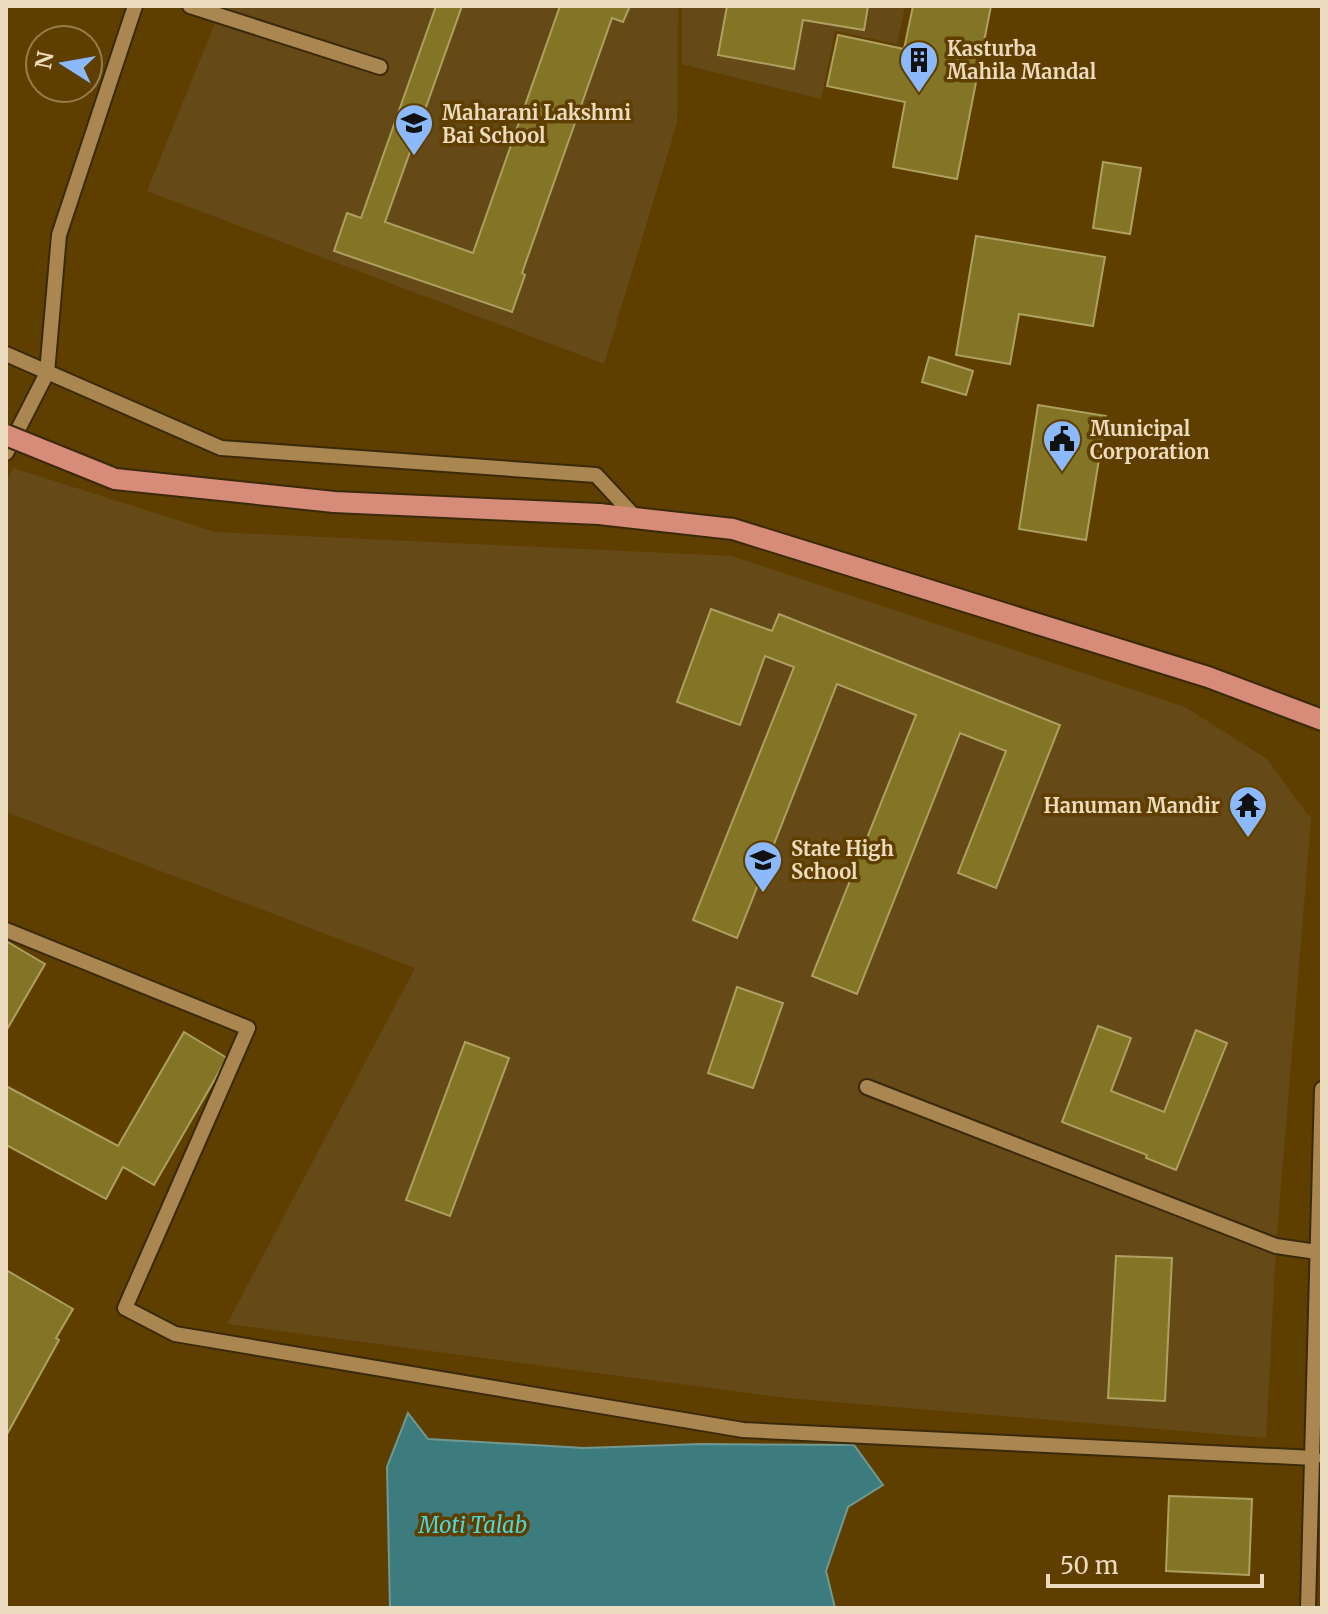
<svg xmlns="http://www.w3.org/2000/svg" width="1328" height="1614" font-family="Merriweather,serif">
<rect width="100%" height="100%" fill="#5f3f00"/>
<g fill="#654917">
<polygon points="222,6 678,6 677,123 604,364 147,191"/>
<polygon points="682,6 905,6 897,44 835,31 821,99 682,64"/>
<polygon points="13,468 215,532 732,556 1185,707 1267,759 1311,819 1276,1246 1266,1438 787,1398 227,1324 415,968 6,812 6,482"/>
</g>
<polygon fill="#3d7c7e" stroke="#729892" stroke-width="2" points="408,1413 428,1439 584,1448 701,1444 854,1445 883,1485 848,1507 826,1571 835,1608 390,1608 387,1467"/>
<g fill="#837426" stroke="#ada061" stroke-width="2">
<polygon points="436,6 462,6 385,222 473,253 560,6 630,6 623,22 612,18 522,273 525,275 512,312 334,251 347,213 361,218"/>
<polygon points="727,6 877,6 868,6 864,30 803,20 794,69 718,55"/>
<polygon points="913,6 991,6 957,179 893,167 905,102 827,86 838,35 904,49"/>
<polygon points="1103,162 1141,168 1130,234 1093,228"/>
<polygon points="976,236 1105,257 1093,326 1019,314 1010,364 956,355"/>
<polygon points="929,357 973,371 966,395 922,382"/>
<polygon points="1038,405 1106,416 1086,540 1019,529"/>
<polygon points="711,609 772,631 779,614 1060,725 996,888 958,873 1006,751 960,733 857,994 812,976 916,715 837,684 737,938 693,920 794,667 765,656 740,725 677,702"/>
<polygon points="6,941 45,964 6,1031"/>
<polygon points="737,987 783,1003 753,1088 708,1073"/>
<polygon points="1098,1026 1131,1038 1111,1091 1164,1112 1196,1030 1227,1043 1176,1170 1146,1158 1147,1155 1062,1122"/>
<polygon points="184,1032 227,1058 154,1185 123,1167 106,1199 6,1145 6,1086 118,1146"/>
<polygon points="465,1042 509,1058 450,1216 406,1200"/>
<polygon points="1116,1256 1172,1258 1165,1401 1108,1398"/>
<polygon points="6,1270 73,1309 56,1338 59,1340 6,1436"/>
<polygon points="1169,1496 1252,1499 1249,1575 1166,1571"/>
</g>
<g fill="none" stroke-linecap="round" stroke-linejoin="round">
<g stroke="#3a290b" stroke-width="18">
<g id="minor">
<polyline points="190,6 380,67"/>
<polyline points="6,354 221,448 596,475 636,518"/>
<polyline points="6,453 47,373 59,235 135,6"/>
<polyline points="6,930 248,1028 125,1308 175,1334 743,1430 1314,1458"/>
<polyline points="867,1087 1276,1246 1317,1252"/>
<polyline points="1308,1608 1322,1089"/>
</g>
</g>
<g stroke="#3a290b" stroke-width="24">
<polyline id="major" points="599,514 733,529 1208,677 1322,720"/>
</g>
<use href="#minor" stroke="#aa8750" stroke-width="14"/>
<use href="#major" stroke="#d68c78" stroke-width="20"/>
<g stroke="#3a290b" stroke-width="24" stroke-linecap="butt">
<polyline id="major-bridge" points="6,435 115,479 334,502 599,514"/>
</g>
<use href="#major-bridge" stroke="#d68c78" stroke-width="20"/>
</g>
<defs>
<g id="building-pin" transform="scale(2)"><path d="M0 17L-7.5 6A9.5 9.5 0 1 1 7.5 6Z" fill="#8bb9fc" stroke="#5f3f00"/><path d="M-4-6H4V6H1V3H-1V6H-4ZM-2.5-4.3h1.7v1.8h-1.7ZM.8-4.3h1.7v1.8H.8ZM-2.5-1h1.7V.8h-1.7ZM.8-1h1.7V.8H.8Z" fill="#111"/></g>
<g id="school-pin" transform="scale(2)"><path d="M0 17L-7.5 6A9.5 9.5 0 1 1 7.5 6Z" fill="#8bb9fc" stroke="#5f3f00"/><path d="M0-5L7-2L0 1L-7-2ZM-4 1L0 2.5L4 1V4Q0 6-4 4Z" fill="#111"/></g>
<g id="civic-pin" transform="scale(2)"><path d="M0 17L-7.5 6A9.5 9.5 0 1 1 7.5 6Z" fill="#8bb9fc" stroke="#5f3f00"/><path d="M-.6-6.5H3V-4.5H.6V-3L4-1V1h2V6H-6V1h2V-1L-.6-3ZM-1.2 2.5V6h2.4V2.5Z" fill="#111"/></g>
<g id="temple-pin" transform="scale(2)"><path d="M0 17L-7.5 6A9.5 9.5 0 1 1 7.5 6Z" fill="#8bb9fc" stroke="#5f3f00"/><path d="M0-6L5-2H3V0L6.5 2.5H4V6H1.5V3h-3V6H-4V2.5H-6.5L-3 0V-2H-5Z" fill="#111"/></g>
</defs>
<g fill-rule="evenodd">
<use href="#building-pin" x="919" y="60"/>
<use href="#school-pin" x="414" y="123"/>
<use href="#civic-pin" x="1062" y="439"/>
<use href="#temple-pin" x="1248" y="805"/>
<use href="#school-pin" x="763" y="860"/>
</g>
<g text-anchor="middle" dominant-baseline="central" stroke-width="7" stroke-linejoin="round" paint-order="stroke">
<g font-size="20" font-weight="bold" fill="#eddbbf" stroke="#5f3f00" text-anchor="start">
<text x="947" y="48">Kasturba<tspan x="947" dy="23">Mahila Mandal</tspan></text>
<text x="442" y="112">Maharani Lakshmi<tspan x="442" dy="23">Bai School</tspan></text>
<text x="1090" y="428">Municipal<tspan x="1090" dy="23">Corporation</tspan></text>
<text x="1220" y="805" text-anchor="end">Hanuman Mandir</text>
<text x="791" y="848">State High<tspan x="791" dy="23">School</tspan></text>
</g>
<g font-size="22" font-style="italic" fill="#4dd6d9" stroke="#5f3f00">
<text x="473" y="1525">Moti Talab</text>
</g>
</g>
<rect width="1328" height="1614" fill="none" stroke="#eddbbf" stroke-width="16"/>
<g transform="translate(64 64) rotate(281)"><circle r="38" fill="#5f3f00" stroke="#987d4c" stroke-width="2"/>
<path d="M0-6L14 30L0 20L-14 30Z" fill="#8bb9fc"/>
<text y="-12" font-size="22" font-weight="bold" text-anchor="middle" fill="#eddbbf">N</text>
</g>
<path d="M1048 1574v12h214v-12" fill="none" stroke="#eddbbf" stroke-width="4"/>
<text x="1060" y="1574" font-size="24" fill="#eddbbf" stroke="#5f3f00" stroke-width="6" paint-order="stroke">50 m</text>
</svg>
